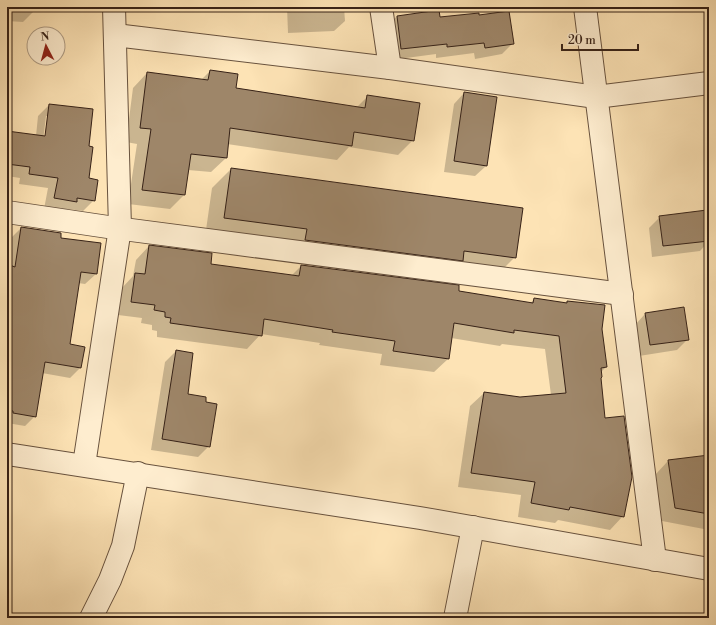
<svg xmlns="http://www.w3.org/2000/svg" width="716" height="625" font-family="'Libre Bodoni',serif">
<rect width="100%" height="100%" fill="#fde3b5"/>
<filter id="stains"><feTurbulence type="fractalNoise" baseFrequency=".005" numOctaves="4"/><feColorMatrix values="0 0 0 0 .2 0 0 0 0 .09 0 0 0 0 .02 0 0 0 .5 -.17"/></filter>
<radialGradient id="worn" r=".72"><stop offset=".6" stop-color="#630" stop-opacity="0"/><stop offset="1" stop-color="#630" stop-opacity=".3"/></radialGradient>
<g fill="#0003" fill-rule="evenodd">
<polygon points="7,7 33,7 33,12 23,22 7,21"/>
<polygon points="287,7 344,7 345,21 334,31 288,33"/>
<polygon points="397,16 439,19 478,16 513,43 502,54 475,59 474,53 436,58 436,54 391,60 387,27"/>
<polygon points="709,27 709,60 708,60 704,32"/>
<polygon points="210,71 234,89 356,108 368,96 413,140 398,155 349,147 337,160 227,144 226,158 211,172 188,170 184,195 170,209 128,204 137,144 126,142 133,88 147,73 201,80"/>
<polygon points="464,93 486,166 475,176 444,172 454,104"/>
<path d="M 49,105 L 88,147 L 88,179 L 94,200 L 83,211 L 68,209 L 65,212 L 44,209 L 48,188 L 19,184 L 20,178 L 7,176 L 7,132 L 36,136 L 38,116 ZM 46,116 L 48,116 L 45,141 L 43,141 Z"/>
<polygon points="231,169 515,257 495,277 205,237 212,188"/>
<polygon points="660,217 709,230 709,241 700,251 652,257 649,228"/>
<polygon points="21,228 59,239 96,274 85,284 78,283 68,345 84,348 80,368 70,378 42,373 35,416 25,426 7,423 7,265 11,238"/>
<polygon points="149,246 210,265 291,276 301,266 530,304 534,299 565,304 567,302 601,329 606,367 601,372 600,379 604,420 623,516 610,530 558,520 555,523 518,517 521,495 458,487 470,406 484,393 520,398 551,395 545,349 502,344 500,346 451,338 448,359 434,372 380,365 382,354 319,345 320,343 261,334 247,349 157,337 157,331 152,330 152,325 141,323 142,318 118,315 122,288 133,276 136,260"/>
<polygon points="645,314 688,339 677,350 639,356 635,325"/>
<polygon points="176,351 187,395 204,403 209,446 198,457 151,450 165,362"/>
<polygon points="709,456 709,530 662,521 655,475 668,461"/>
</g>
<g fill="#9e8669" stroke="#372217">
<polygon points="439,10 440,17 479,13 479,15 509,11 514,44 485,48 484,43 447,47 447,44 401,49 397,16"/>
<polygon points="210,70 238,74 236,88 365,108 367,95 420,103 414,141 354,132 352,146 230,128 227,158 191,154 185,195 142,190 151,129 140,128 147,72 208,80"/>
<polygon points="464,92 497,97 487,166 454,161"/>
<polygon points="49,104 93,109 89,146 93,147 89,178 98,180 95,201 77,198 77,202 54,198 58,178 29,174 30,167 7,164 7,131 45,136"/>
<polygon points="231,168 523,208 516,258 464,251 463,261 305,240 307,229 224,218"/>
<polygon points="707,210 709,222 709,241 663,246 659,216"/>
<polygon points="21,227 61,233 61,238 101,243 97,274 81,272 70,344 85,347 81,368 45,362 36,417 13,413 13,411 7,410 7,264 15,267"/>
<polygon points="149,245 212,253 211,264 292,275 299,276 301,265 459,285 459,291 533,303 534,298 567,303 567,301 605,305 602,329 607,367 601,368 602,377 601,378 605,418 624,416 632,477 624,517 570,507 569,510 531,503 535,482 471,473 484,392 520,397 566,393 559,336 514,330 514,333 454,323 449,359 393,351 395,341 332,332 333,330 264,319 262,336 170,323 171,318 165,317 165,312 154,310 155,305 131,302 135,273 145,274"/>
<polygon points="684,307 689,340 650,345 645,313"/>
<polygon points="176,350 193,353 188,394 206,397 206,402 217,404 210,447 162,439"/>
<polygon points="709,455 709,514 675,508 668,460"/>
</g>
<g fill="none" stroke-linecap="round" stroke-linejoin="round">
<g stroke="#68523e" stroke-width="24">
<g id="minor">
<polyline points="381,7 390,68"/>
<polyline points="585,7 655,560"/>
<polyline points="115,35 390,68 596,97 709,83"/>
<polyline points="7,212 108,227 622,294"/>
<polyline points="84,465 120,228 114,7"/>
<polyline points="91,618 110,580 123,546 138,473"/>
<polyline points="455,618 473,527"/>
</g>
</g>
<g stroke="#68523e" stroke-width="24">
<polyline id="tertiary" points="7,454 420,518 709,569"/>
</g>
<use href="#minor" stroke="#feedcf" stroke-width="22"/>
<use href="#tertiary" stroke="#feedcf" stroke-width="22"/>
</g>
<rect width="716" height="625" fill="none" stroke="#fde3b5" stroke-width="24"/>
<rect x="8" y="8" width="700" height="609" fill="none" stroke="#372217" stroke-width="2"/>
<rect x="12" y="12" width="692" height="601" fill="none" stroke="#372217"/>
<g transform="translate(46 46) rotate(354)"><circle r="19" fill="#feedcf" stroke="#ae9c85"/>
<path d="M0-3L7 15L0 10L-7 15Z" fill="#8f2418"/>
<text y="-6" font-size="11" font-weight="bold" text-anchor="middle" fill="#372217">N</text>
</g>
<path d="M562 44v6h76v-6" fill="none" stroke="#372217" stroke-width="2"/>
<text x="568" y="44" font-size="12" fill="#372217" stroke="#feedcf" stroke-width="3" paint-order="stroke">20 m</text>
<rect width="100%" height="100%" filter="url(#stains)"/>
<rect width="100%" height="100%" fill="url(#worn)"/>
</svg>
